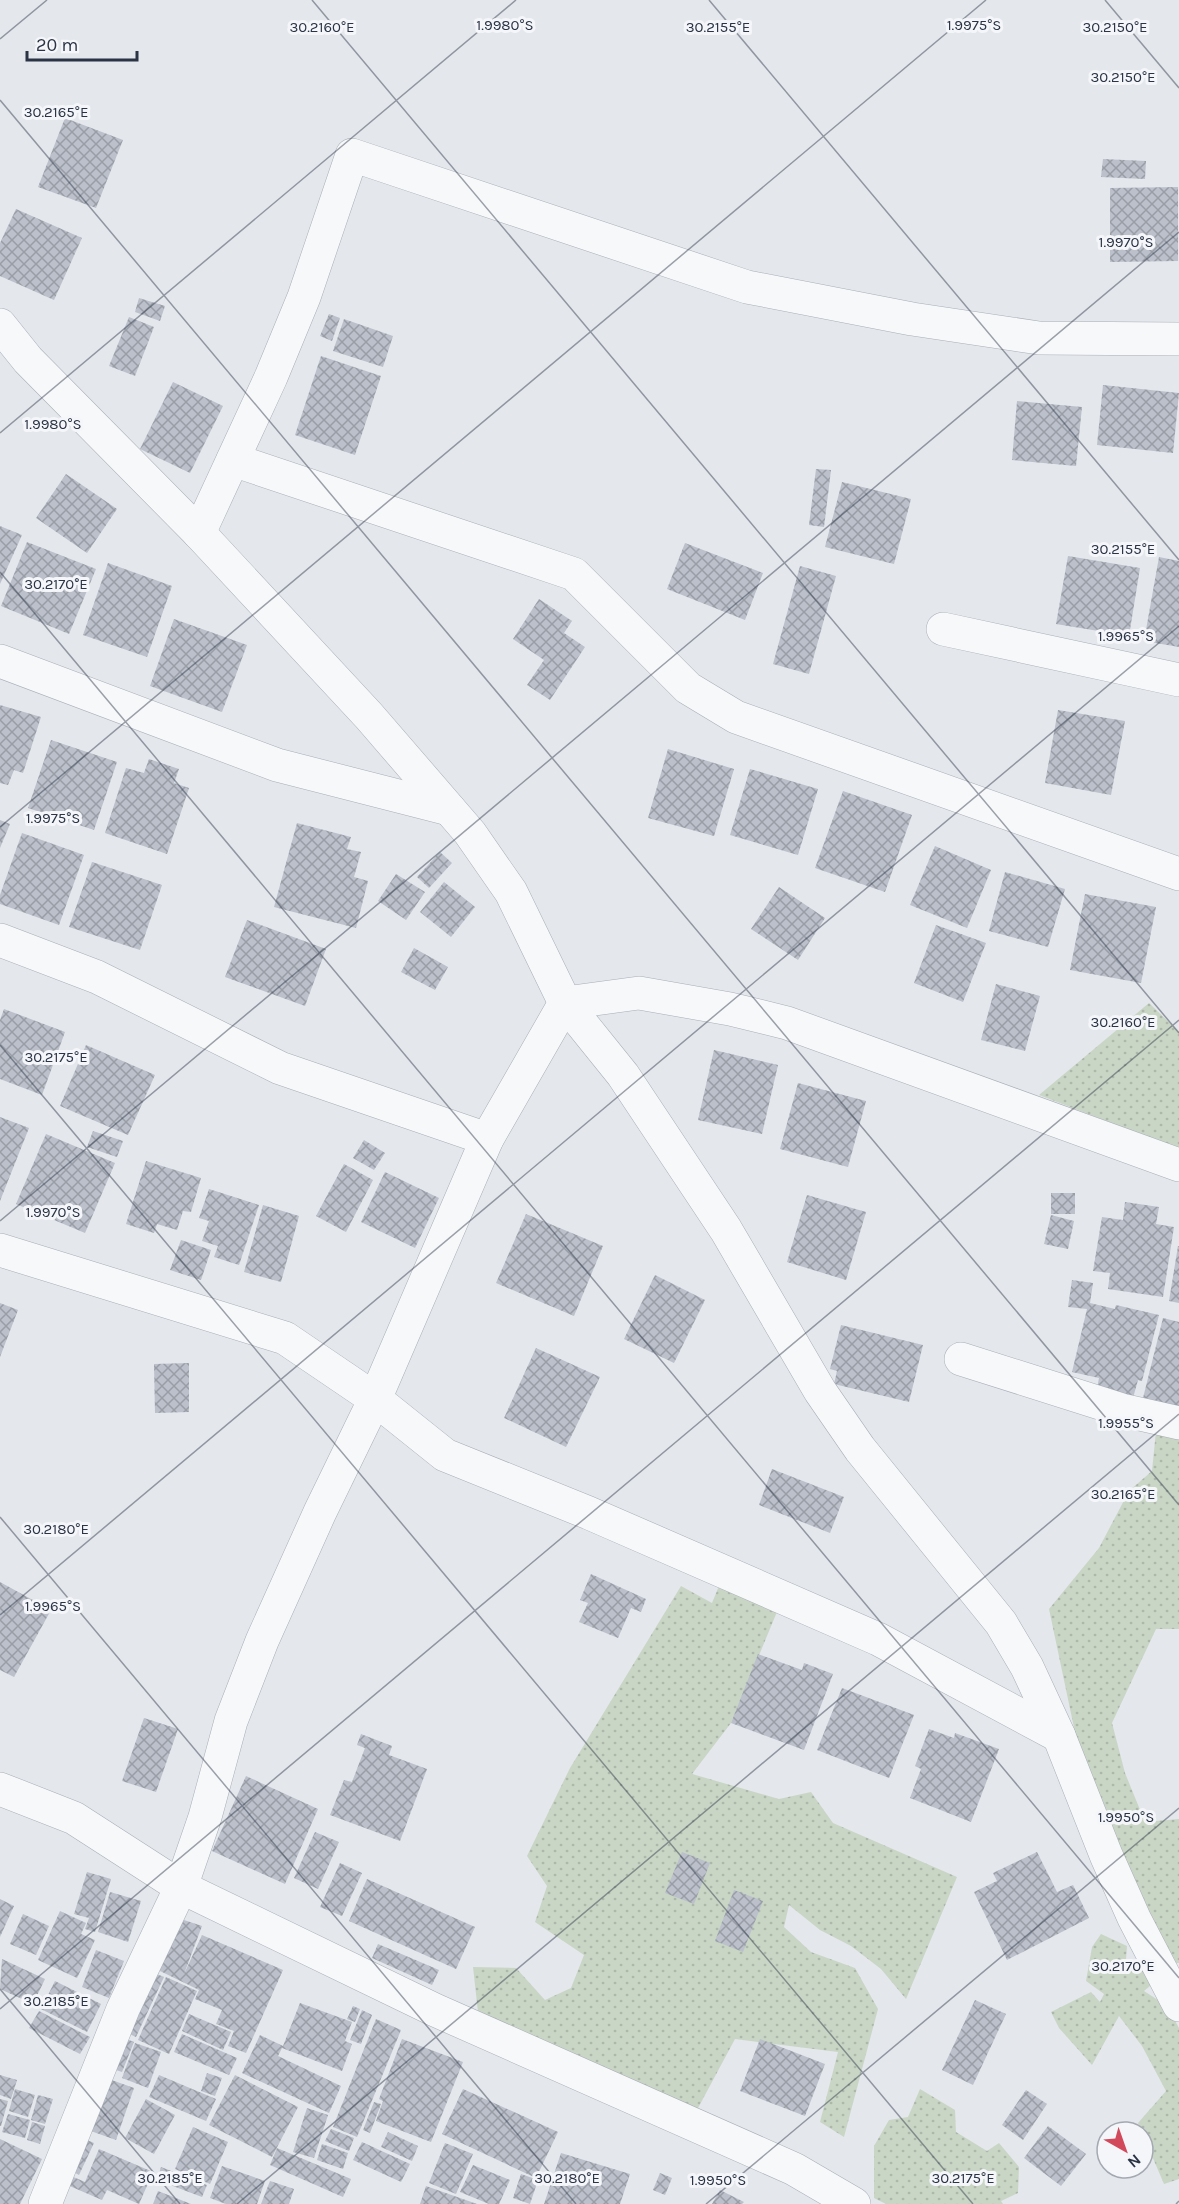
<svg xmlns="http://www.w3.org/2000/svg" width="1179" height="2204" font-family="Karla,sans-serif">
<defs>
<pattern id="grass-dots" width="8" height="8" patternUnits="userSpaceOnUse" patternTransform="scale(1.5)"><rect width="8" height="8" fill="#c9d6c5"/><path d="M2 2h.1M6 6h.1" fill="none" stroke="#adb8ab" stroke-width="1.8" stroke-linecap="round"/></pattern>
<pattern id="building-cross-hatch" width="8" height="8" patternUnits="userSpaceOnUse" patternTransform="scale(1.5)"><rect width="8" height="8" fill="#bbc0ca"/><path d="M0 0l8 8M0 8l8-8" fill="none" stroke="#989da6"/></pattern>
</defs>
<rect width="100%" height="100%" fill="#e4e7ec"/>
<g fill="url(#grass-dots)">
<polygon points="1149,1003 1179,1032 1179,1149 1039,1095"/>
<polygon points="1156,1431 1179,1433 1179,1629 1156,1629 1112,1723 1125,1773 1145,1822 1179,1819 1179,1963 1172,1963 1080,1756 1049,1609 1099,1548 1129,1491 1152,1471"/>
<polygon points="681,1586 712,1603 719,1586 779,1607 731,1723 692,1774 779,1799 811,1792 833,1823 957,1877 906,1999 881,1969 851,1946 820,1930 789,1905 784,1927 811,1952 855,1968 878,2009 844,2137 820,2122 838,2052 735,2039 690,2123 478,2012 473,1967 516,1968 545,2000 571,1988 584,1955 535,1922 547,1886 527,1856 570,1768"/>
<polygon points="1101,1934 1127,1946 1125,1973 1144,1961 1163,1975 1144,1991 1167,2006 1179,2028 1179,2179 1164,2184 1138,2123 1166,2091 1142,2046 1119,2016 1092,2065 1059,2028 1051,2012 1091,1992 1100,2002 1104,1994 1086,1981 1092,1947"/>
<polygon points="920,2089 955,2110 956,2132 987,2151 999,2143 1019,2167 1018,2193 1001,2201 1003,2204 886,2204 874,2198 874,2146 889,2120 908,2117"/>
</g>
<g fill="url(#building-cross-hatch)">
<polygon points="65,118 123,140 96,208 38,187"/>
<polygon points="1103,159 1146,161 1145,179 1101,177"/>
<polygon points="1178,187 1178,261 1110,262 1110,188"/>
<polygon points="16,209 82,238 54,300 0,276 0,243"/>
<polygon points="139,298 165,306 160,321 135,312"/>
<polygon points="329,314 340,318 332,341 320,336"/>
<polygon points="129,317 154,327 135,376 109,366"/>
<polygon points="344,319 393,336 383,367 333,351"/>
<polygon points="321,356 381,376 355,455 295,435"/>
<polygon points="173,382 223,406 190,473 140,449"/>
<polygon points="1103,385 1179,393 1173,453 1097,445"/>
<polygon points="1017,401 1082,407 1076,466 1012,460"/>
<polygon points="816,469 831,470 824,527 809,525"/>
<polygon points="66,474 117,509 87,553 36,518"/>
<polygon points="842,482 911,499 894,564 825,547"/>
<polygon points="0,526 22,535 0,584"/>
<polygon points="27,542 96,569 69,634 1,606"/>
<polygon points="685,543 763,573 745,620 667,589"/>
<polygon points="1068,556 1140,568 1129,636 1056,624"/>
<polygon points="1159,557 1179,561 1179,647 1144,641"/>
<polygon points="108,563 172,586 147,657 83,635"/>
<polygon points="800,566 836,576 809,674 773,664"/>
<polygon points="539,599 572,621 564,633 585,647 550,700 527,685 544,660 513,639"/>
<polygon points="174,619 247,645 222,712 150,686"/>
<polygon points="0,705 41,717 23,773 14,770 8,785 0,783"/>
<polygon points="1058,710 1125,721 1111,795 1045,783"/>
<polygon points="51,740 117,762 94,830 28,808"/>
<polygon points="668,749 734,769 714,836 648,818"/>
<polygon points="149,759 179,769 174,783 189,788 167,854 105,833 126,768 144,773"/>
<polygon points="750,769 818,789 798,855 730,835"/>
<polygon points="843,791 912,815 885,892 815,868"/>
<polygon points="0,820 10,824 0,848"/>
<polygon points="297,823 351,837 347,849 361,852 354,877 368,881 356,928 274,907"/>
<polygon points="22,833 84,855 59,925 0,904 0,895"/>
<polygon points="935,846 991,870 967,928 910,905"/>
<polygon points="440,852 452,863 429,888 417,877"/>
<polygon points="92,862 162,885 140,950 69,927"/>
<polygon points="1005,872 1065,889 1048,947 989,931"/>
<polygon points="396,874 425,892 406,920 378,901"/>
<polygon points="444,882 475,907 451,937 420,912"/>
<polygon points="779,887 825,918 798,960 751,929"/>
<polygon points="1085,894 1156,907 1141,983 1070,970"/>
<polygon points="247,920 326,949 305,1006 225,977"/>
<polygon points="936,925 986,943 963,1002 914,983"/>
<polygon points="414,948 448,967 435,990 401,972"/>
<polygon points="996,984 1040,996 1025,1051 981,1040"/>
<polygon points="4,1009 65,1032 42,1095 0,1079 0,1020"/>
<polygon points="86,1045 155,1075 128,1135 60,1106"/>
<polygon points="714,1050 778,1065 762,1134 698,1120"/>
<polygon points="798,1083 866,1101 848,1167 780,1149"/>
<polygon points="0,1117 29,1128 0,1201"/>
<polygon points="93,1131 123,1141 117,1157 87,1147"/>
<polygon points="46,1134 115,1163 85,1233 16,1204"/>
<polygon points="364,1140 385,1153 374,1170 353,1158"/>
<polygon points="146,1161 201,1178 191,1212 183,1211 177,1230 157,1224 154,1233 126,1224"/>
<polygon points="344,1164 373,1180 346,1232 316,1216"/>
<polygon points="385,1172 439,1198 415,1248 361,1222"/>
<polygon points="209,1189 259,1205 239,1265 214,1257 218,1246 202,1241 209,1221 199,1218"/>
<rect x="1051" y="1193" width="24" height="21"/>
<polygon points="807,1195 866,1212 846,1280 787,1262"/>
<polygon points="1125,1202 1159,1207 1156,1224 1174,1227 1163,1297 1108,1289 1110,1273 1093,1271 1102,1217 1123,1220"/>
<polygon points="263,1205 299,1216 281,1282 244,1272"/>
<polygon points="526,1214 603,1246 574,1316 496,1283"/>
<polygon points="1051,1215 1074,1221 1068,1249 1044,1244"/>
<polygon points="181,1240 211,1250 201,1280 170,1270"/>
<polygon points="1178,1246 1179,1246 1179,1303 1169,1301"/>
<polygon points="655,1275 705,1300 674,1363 624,1339"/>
<polygon points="1072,1280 1093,1283 1090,1303 1115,1309 1116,1305 1159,1315 1142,1381 1138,1380 1133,1398 1097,1389 1099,1378 1072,1372 1087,1309 1068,1307"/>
<polygon points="0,1303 18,1310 0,1357"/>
<polygon points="1163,1318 1179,1322 1179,1411 1142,1402"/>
<polygon points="841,1325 923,1345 909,1402 834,1384 837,1371 830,1369"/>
<polygon points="536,1348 600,1377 566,1447 504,1418"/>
<polygon points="189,1363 189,1412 155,1413 154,1364"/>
<polygon points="772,1469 844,1497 830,1533 759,1505"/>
<polygon points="591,1574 646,1599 641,1612 631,1608 618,1638 579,1622 588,1603 580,1600"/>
<polygon points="0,1582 51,1610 14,1677 0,1670"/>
<polygon points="758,1654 802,1670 804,1663 833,1674 804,1750 731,1723"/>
<polygon points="842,1688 914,1715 889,1778 817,1750"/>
<polygon points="144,1718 178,1729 156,1792 122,1781"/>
<polygon points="929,1729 954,1738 955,1733 999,1749 971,1822 910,1798 921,1769 915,1766"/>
<polygon points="361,1734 392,1746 389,1755 427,1769 400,1841 330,1815 344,1780 352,1782 365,1748 357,1745"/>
<polygon points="246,1776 318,1809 285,1884 212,1851"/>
<polygon points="315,1832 339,1842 318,1889 294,1878"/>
<polygon points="682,1852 710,1863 694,1904 665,1893"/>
<polygon points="1037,1852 1057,1892 1073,1885 1089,1918 1007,1960 974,1892 997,1881 993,1873"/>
<polygon points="340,1863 362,1873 342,1916 320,1907"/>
<polygon points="87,1872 111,1879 95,1932 85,1929 89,1918 74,1914"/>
<polygon points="367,1879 475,1927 456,1969 349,1921"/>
<polygon points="734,1890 763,1901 743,1952 715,1941"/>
<polygon points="110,1892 141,1901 128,1942 98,1932"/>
<polygon points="0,1899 14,1906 0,1937"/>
<polygon points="60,1911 86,1923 81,1934 95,1940 77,1978 38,1960"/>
<polygon points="23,1914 49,1926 36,1955 10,1944"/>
<polygon points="178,1918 202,1926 184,1974 202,1935 283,1970 246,2053 228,2046 234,2031 216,2024 222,2010 195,1999 199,1990 158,1970"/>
<polygon points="378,1944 439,1970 432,1985 372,1958"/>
<polygon points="96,1950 124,1961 109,1998 82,1987"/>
<polygon points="2,1959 45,1979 33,2004 0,1989"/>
<polygon points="152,1972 164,1977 136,2037 125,2032"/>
<polygon points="166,1977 197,1991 169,2054 138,2040"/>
<polygon points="55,1981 101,2004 87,2032 41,2009"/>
<polygon points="975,2000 1006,2014 973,2085 942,2070"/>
<polygon points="300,2003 352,2022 345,2041 352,2044 342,2071 282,2048 278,2056 341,2086 329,2113 242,2073 260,2035 283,2046"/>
<polygon points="353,2006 360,2009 355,2022 347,2019"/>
<polygon points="362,2010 372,2015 361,2044 350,2040"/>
<polygon points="39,2011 90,2037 80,2054 29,2028"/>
<polygon points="189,2014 231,2032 223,2050 182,2031"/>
<polygon points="376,2019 401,2030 357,2137 333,2127"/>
<polygon points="182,2034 237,2058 229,2075 174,2052"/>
<polygon points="122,2037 134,2042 122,2072 110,2068"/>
<polygon points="402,2039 463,2062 431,2142 376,2121 383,2101 379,2099"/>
<polygon points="760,2039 825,2064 805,2116 740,2091"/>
<polygon points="135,2043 161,2052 148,2088 122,2078"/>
<polygon points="207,2073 222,2078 215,2096 201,2091"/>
<polygon points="0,2075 17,2080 11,2099 0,2095"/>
<polygon points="159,2075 216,2099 206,2121 149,2097"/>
<polygon points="235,2075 298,2107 272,2157 209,2125"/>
<polygon points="106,2078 134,2088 116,2140 88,2130"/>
<polygon points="15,2089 35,2095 28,2117 9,2111"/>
<polygon points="463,2089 558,2132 536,2178 442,2134"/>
<polygon points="1026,2090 1047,2104 1023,2140 1002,2125"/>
<polygon points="38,2095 53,2099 45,2124 31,2120"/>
<polygon points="0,2099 8,2101 1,2126 0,2126"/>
<polygon points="146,2099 175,2115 154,2154 125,2138"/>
<polygon points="374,2102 381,2104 370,2133 363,2130"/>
<polygon points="307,2108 328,2115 314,2158 293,2152"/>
<polygon points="8,2114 30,2120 25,2138 2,2132"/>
<polygon points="32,2122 45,2126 40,2144 27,2140"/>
<polygon points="1048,2126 1086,2154 1061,2186 1024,2158"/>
<polygon points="193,2127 228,2142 210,2184 175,2169"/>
<polygon points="331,2129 354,2138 349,2151 325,2141"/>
<polygon points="388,2132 418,2146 412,2161 381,2147"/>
<polygon points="82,2138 94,2143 79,2175 68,2169"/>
<polygon points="0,2139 42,2159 20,2204 0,2204"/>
<polygon points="362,2142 410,2164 401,2182 353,2160"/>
<polygon points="445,2143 473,2154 456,2194 429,2183"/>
<polygon points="322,2144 348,2153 343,2169 317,2160"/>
<polygon points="277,2148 351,2179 343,2197 270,2165"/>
<polygon points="99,2149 153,2172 139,2204 107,2190 102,2200 65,2184 69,2175 85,2182"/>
<polygon points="561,2153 630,2174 620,2204 544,2204"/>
<polygon points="473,2165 510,2180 499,2204 489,2204 460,2192"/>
<polygon points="222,2166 265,2181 257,2204 226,2204 210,2198"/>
<polygon points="161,2167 207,2185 202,2197 157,2180"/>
<polygon points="660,2173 672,2178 665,2195 653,2190"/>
<polygon points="521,2174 538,2180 530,2204 513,2198"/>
<polygon points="270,2181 294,2189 289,2204 261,2204"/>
<polygon points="426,2186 477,2204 420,2204"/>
<polygon points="720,2190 744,2202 742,2204 712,2204"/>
<polygon points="158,2191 191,2204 153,2204"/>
</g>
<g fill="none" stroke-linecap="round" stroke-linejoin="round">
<g stroke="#a9aeb7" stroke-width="34">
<g id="minor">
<polyline points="0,325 28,360 199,533 369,716 470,833 511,892 565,1003 623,1075 726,1230 820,1391 860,1449 1001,1623 1027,1667 1059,1736 1106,1855 1134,1918 1179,2005"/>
<polyline points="233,460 574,574 688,688 736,717 1179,874"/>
<polyline points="199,533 271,377 304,297 352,155 747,287 912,319 1039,338 1179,339"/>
<polyline points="943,629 1179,680"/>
<polyline points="0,661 277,765 449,809"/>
<polyline points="0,940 97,977 280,1068 487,1139"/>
<polyline points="0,1250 285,1338 375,1399 445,1455 589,1513 878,1639 1059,1736"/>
<polyline points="961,1359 1122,1410 1179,1423"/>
<polyline points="0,1789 74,1818 181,1887 435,2010 794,2169 854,2204"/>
<polyline points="45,2204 123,2009 181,1887 205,1817 231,1721 262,1641 320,1512 375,1399 487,1139 565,1003 639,993 730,1009 787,1023 1179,1165"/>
</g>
</g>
<use href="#minor" stroke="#f7f8fa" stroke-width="33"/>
</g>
<path fill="none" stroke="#2b3445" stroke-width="1.5" stroke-opacity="0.45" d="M 312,0 L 1179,1033M 709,0 L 1179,560M 1105,0 L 1179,88M 0,39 L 47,0M 0,100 L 1179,1505M 0,433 L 516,0M 0,572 L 1179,1978M 0,827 L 986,0M 0,1045 L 973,2204M 0,1221 L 1179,232M 0,1517 L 576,2204M 0,1615 L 1179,626M 0,1989 L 180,2204M 0,2009 L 1179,1020M 237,2204 L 1179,1414M 706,2204 L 1179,1808M 1176,2204 L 1179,2201"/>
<g font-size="15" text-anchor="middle" fill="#2b3445" stroke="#f4f6f9" stroke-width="6" stroke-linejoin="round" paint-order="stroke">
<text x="505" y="30">1.9980°S</text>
<text x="974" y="30">1.9975°S</text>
<text x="1115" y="32">30.2150°E</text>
<text x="322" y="32">30.2160°E</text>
<text x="718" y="32">30.2155°E</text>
<text x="1123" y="82">30.2150°E</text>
<text x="56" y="117">30.2165°E</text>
<text x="1126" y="247">1.9970°S</text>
<text x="53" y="429">1.9980°S</text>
<text x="1123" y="554">30.2155°E</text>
<text x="56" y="589">30.2170°E</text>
<text x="1126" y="641">1.9965°S</text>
<text x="53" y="823">1.9975°S</text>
<text x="1123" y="1027">30.2160°E</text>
<text x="56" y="1062">30.2175°E</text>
<text x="53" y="1217">1.9970°S</text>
<text x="1126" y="1428">1.9955°S</text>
<text x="1123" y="1499">30.2165°E</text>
<text x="56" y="1534">30.2180°E</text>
<text x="53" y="1611">1.9965°S</text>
<text x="1126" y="1822">1.9950°S</text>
<text x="1123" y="1971">30.2170°E</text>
<text x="56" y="2006">30.2185°E</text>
<text x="170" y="2183">30.2185°E</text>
<text x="567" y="2183">30.2180°E</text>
<text x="963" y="2183">30.2175°E</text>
<text x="718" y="2185">1.9950°S</text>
</g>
<g transform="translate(1125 2150) rotate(140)"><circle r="28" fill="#f4f6f9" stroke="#a4a8b1" stroke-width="1.5"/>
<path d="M0-4.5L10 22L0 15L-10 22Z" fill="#d1495b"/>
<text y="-9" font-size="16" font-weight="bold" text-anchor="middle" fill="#2b3445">N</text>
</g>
<path d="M27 51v9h110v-9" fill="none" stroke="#2b3445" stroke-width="3"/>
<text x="36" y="51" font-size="18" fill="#2b3445" stroke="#f4f6f9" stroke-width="4.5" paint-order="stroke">20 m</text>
</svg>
